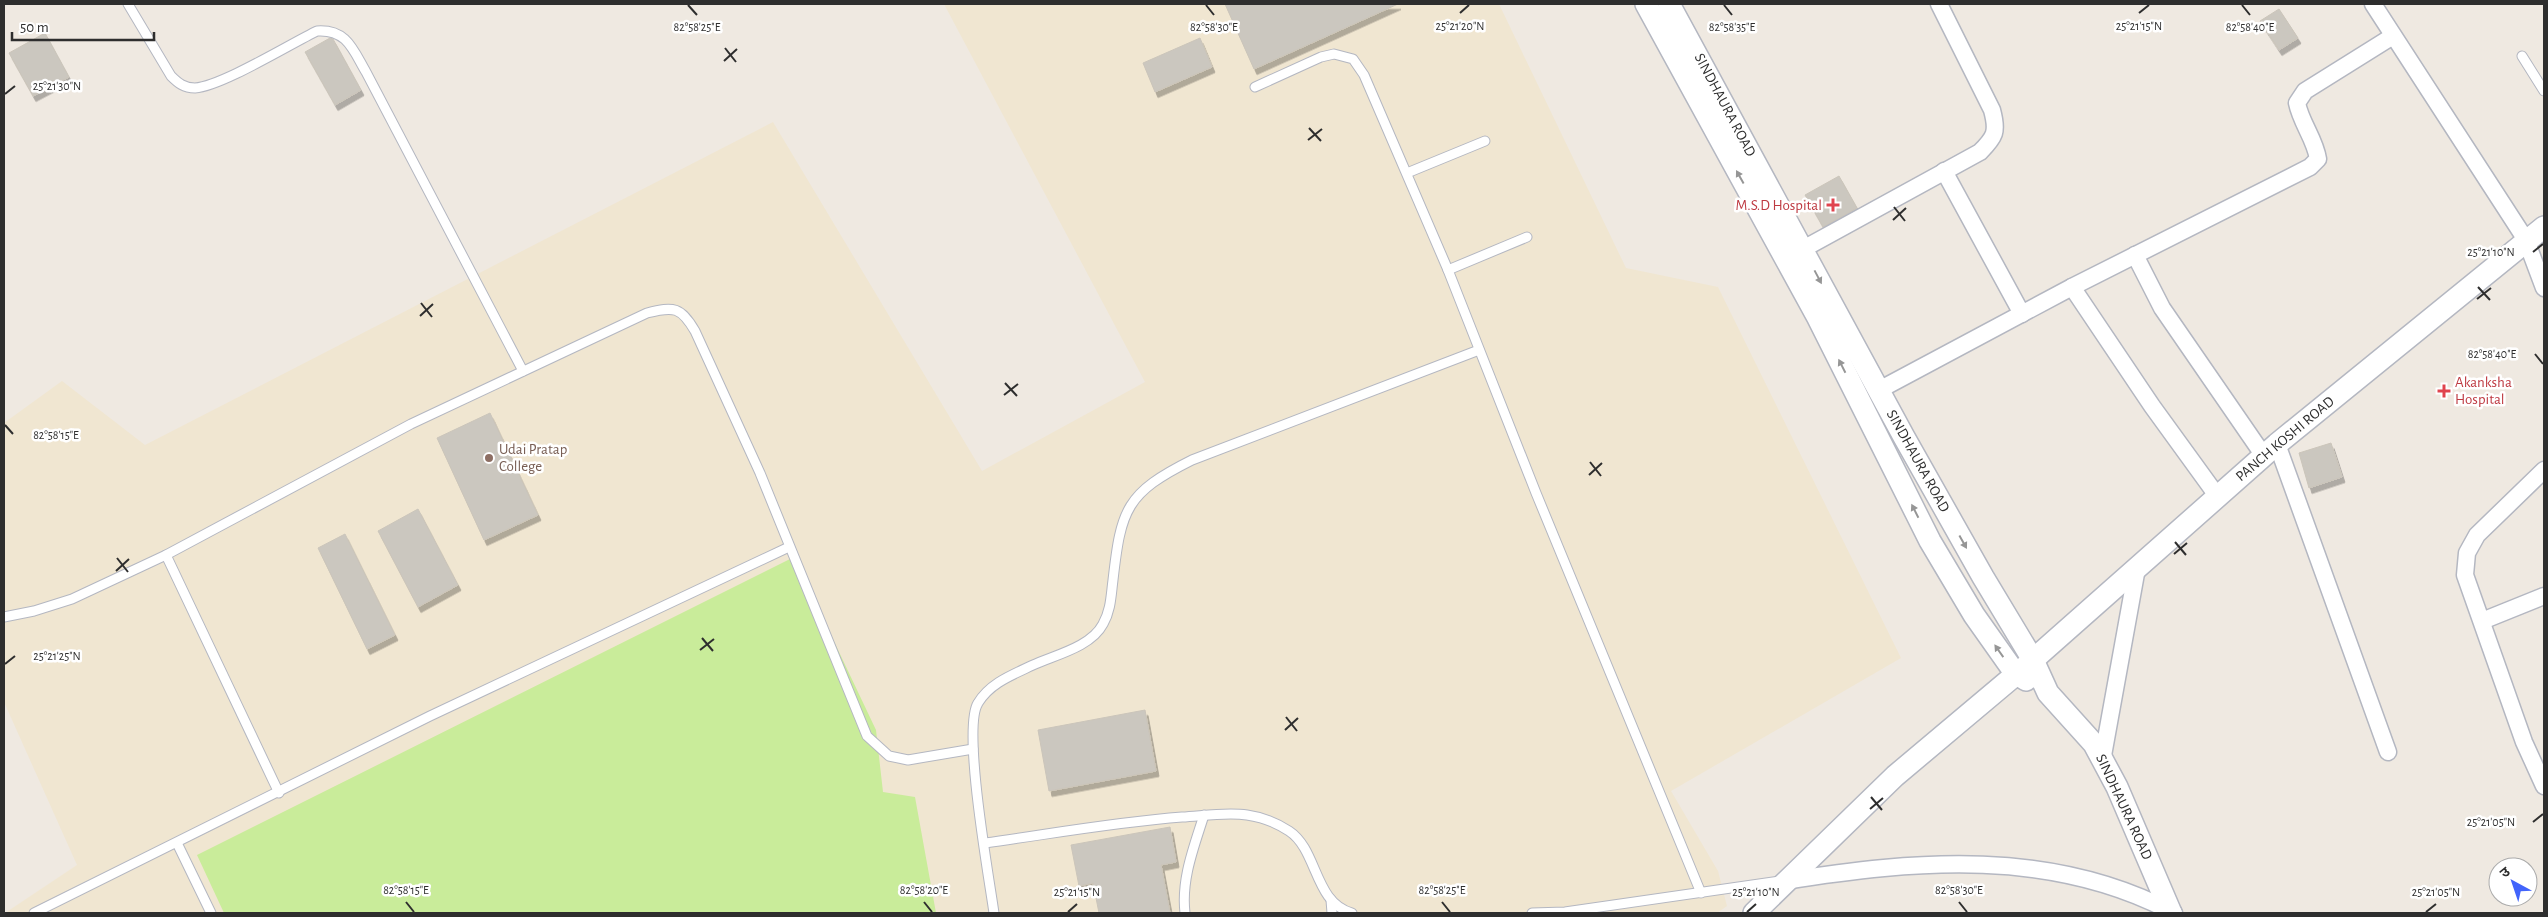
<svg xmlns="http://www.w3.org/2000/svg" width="2548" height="917" font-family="'Alegreya Sans','Noto Sans Devanagari',sans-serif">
<defs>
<filter id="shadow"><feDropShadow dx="3" dy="5.5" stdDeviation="0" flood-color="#0004"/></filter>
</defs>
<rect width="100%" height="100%" fill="#efe9e1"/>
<polygon fill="#f0e6d1" points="944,4 1499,4 1626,268 1718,287 1901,658 1671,791 1718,871 1727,906 1717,913 5,913 77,865 4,702 4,423 62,381 145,445 773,122 982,471 1145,382"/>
<polygon fill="#c9ec9a" points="794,557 876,730 883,792 915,797 936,913 224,913 197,855"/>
<g fill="#cbc7bf" stroke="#cbc5ba" filter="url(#shadow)">
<polygon points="1225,4 1398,4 1254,69"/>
<polygon points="2279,9 2298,38 2279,50 2260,21"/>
<polygon points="45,33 69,77 33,96 9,53"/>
<polygon points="330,38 333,39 361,90 335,105 305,52"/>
<polygon points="1200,38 1212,67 1155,92 1143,63"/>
<polygon points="1839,176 1857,208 1823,227 1805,195"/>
<polygon points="490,413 538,515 484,540 437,438"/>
<polygon points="2331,443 2342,477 2309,488 2299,453"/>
<polygon points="418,509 458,585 418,607 378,531"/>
<polygon points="345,534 395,635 367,649 318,548"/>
<polygon points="1145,710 1156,771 1049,791 1038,730"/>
<polygon points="1170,827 1176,862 1161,865 1170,913 1099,913 1093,883 1079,886 1071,845"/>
</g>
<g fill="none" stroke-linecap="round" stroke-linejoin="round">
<g stroke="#b4b7c1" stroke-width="11">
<g id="service">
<path d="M 128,4 L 171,76 C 178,83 184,88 195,88 C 222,86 290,44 317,31 C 347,29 353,50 366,72 L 523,371"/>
<polyline points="2522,56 2544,91"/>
<polyline points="1255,87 1321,57 1334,54 1353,59 1364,75 1448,270 1536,493 1701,893"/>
<polyline points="1407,173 1485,141"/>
<polyline points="1448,270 1527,237"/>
<polyline points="166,555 279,793"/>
<path d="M 4,617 L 34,611 L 72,599 L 166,555 L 411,424 L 647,313 C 674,306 681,307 695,331 L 760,473 L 867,736 L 889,756 L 908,760 L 973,749"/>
<polyline points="177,843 211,913"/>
<path d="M 985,843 C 1050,834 1116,822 1182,817 C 1202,816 1226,812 1247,815 C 1261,817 1277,823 1289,831 C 1318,850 1314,903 1352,913"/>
<polyline points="1331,900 1332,913"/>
<polyline points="34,913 430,716 789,547"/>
<path d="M 994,913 C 989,877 962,728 978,703 C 990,683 1012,675 1033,665 C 1055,655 1091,647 1103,624 C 1111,610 1111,595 1113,580 C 1121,509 1126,493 1192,460 L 1479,350"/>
<path d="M 1185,913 C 1181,879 1194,847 1204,815"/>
<polyline points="1532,913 1565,912 1780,881"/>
</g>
</g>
<g stroke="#b4b7c1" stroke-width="19">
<g id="minor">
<polyline points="2373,4 2526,240 2544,288"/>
<polyline points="1944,171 2022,314"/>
<path d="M 1803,249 L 1980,152 C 1995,137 1998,132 1992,110 L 1939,4"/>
<polyline points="2135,255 2162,308 2264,456"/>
<polyline points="2072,287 2152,406 2218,497"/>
<path d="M 1879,390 L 2072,287 L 2310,167 L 2318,159 C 2315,139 2301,123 2297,103 L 2305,91 L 2393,36"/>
<polyline points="2277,444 2388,752"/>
<polyline points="2544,470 2477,535 2467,553 2465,575 2524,742 2544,786"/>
<polyline points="2482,621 2544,596"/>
<polyline points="2102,761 2137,568"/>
<path d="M 1785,881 C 1916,860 2052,848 2174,913"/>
</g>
</g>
<g stroke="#b4b7c1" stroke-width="24">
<g id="tertiary">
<polyline points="1646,4 1818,318 1930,541 1974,615 2015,673 2026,680"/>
<polyline points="1669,4 1904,437 1983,577 2033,660 2048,693 2094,744 2117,787 2171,913"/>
<polyline points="1754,913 1895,776 2033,660 2277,444 2544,227"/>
</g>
</g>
<use href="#service" stroke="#fff" stroke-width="9"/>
<use href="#minor" stroke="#fff" stroke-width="16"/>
<use href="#tertiary" stroke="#fff" stroke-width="21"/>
</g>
<defs><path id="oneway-solid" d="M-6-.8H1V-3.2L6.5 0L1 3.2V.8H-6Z" transform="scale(1.25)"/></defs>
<g fill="#969696">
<use href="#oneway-solid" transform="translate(1740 177) rotate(-119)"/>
<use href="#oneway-solid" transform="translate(1818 277) rotate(62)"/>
<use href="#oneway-solid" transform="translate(1842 366) rotate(-117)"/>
<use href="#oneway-solid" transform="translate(1915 511) rotate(-117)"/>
<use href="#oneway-solid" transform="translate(1963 542) rotate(61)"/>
<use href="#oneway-solid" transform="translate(1999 651) rotate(-125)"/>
</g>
<path fill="none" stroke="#2e2e2e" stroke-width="2" d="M 688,5 L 697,15M 1206,5 L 1214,15M 1724,5 L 1732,15M 2242,5 L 2250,15M 1460,13 L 1469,5M 2139,13 L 2149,5M 725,48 L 736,62M 724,61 L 737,49M 5,94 L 15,86M 1309,128 L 1321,141M 1308,140 L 1322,129M 1894,207 L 1905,221M 1893,220 L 1906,208M 2533,252 L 2543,244M 2478,287 L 2490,300M 2477,299 L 2491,288M 421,303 L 432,317M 420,316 L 433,304M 2535,354 L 2543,364M 1005,383 L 1017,396M 1004,395 L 1018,384M 5,425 L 13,434M 1590,462 L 1601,476M 1589,475 L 1602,463M 2175,542 L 2186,555M 2174,554 L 2187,543M 117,558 L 128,572M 116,571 L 129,559M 702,638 L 713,651M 700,650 L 714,639M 5,664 L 15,656M 1286,717 L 1297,731M 1285,730 L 1298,718M 1871,797 L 1882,810M 1870,809 L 1883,798M 2533,822 L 2543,814M 406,902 L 414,912M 924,902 L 932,912M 1442,902 L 1450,912M 1959,902 L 1967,912M 1068,912 L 1077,904M 1747,912 L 1756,904M 2426,912 L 2436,904"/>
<g fill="#e0444e" stroke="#fff" stroke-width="2">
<path d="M1830.5 197.5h5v5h5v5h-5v5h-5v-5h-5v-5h5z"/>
<path d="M2441.5 383.5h5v5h5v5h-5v5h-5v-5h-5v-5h5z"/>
</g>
<circle fill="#8d6e63" stroke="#fff" stroke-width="2" cx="489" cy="458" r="5"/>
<g text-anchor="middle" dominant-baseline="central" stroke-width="5" stroke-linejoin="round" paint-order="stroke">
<g font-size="15" fill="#2e2e2e" stroke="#fff">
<text transform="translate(1725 105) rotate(62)">SINDHAURA ROAD</text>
<text transform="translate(2285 439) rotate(-40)">PANCH KOSHI ROAD</text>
<text transform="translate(1918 461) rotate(61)">SINDHAURA ROAD</text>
<text transform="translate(2124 807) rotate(65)">SINDHAURA ROAD</text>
</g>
<g font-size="15" fill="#be3a42" stroke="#fff" text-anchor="end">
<text x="1822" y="205">M.S.D Hospital</text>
<text x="2455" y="382" text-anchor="start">Akanksha<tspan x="2455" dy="17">Hospital</tspan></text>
</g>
<g font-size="15" fill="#785e54" stroke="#fff" text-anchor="start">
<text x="499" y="449">Udai Pratap<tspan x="499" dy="17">College</tspan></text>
</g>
</g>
<g font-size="12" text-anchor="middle" fill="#2e2e2e" stroke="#fff" stroke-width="5" stroke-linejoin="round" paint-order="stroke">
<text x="1460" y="30">25°21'20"N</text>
<text x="2139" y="30">25°21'15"N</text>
<text x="697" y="31">82°58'25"E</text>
<text x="2250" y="31">82°58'40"E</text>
<text x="1214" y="31">82°58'30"E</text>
<text x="1732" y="31">82°58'35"E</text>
<text x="57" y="90">25°21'30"N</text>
<text x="2491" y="256">25°21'10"N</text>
<text x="2492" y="358">82°58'40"E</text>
<text x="56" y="439">82°58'15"E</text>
<text x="57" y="660">25°21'25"N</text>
<text x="2491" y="826">25°21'05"N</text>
<text x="406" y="894">82°58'15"E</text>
<text x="924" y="894">82°58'20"E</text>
<text x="1442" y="894">82°58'25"E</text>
<text x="1959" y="894">82°58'30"E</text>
<text x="1077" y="896">25°21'15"N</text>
<text x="1756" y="896">25°21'10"N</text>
<text x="2436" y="896">25°21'05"N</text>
</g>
<rect width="2548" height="917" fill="none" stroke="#2e2e2e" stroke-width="10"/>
<g transform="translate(2513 882) rotate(320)"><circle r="24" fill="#ffffff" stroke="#ababab"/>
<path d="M0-4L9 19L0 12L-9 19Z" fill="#4264fb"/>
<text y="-8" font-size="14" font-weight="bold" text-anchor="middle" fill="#2e2e2e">उ</text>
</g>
<path d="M12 32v8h142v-8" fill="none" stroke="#2e2e2e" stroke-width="2.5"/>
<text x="20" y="32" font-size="15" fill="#2e2e2e" stroke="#ffffff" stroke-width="4" paint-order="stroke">50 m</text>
</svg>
